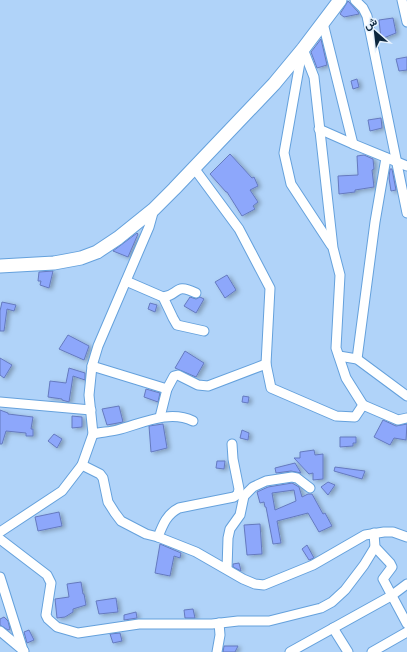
<svg xmlns="http://www.w3.org/2000/svg" width="407" height="652" font-family="'PT Sans Narrow',Vazirmatn,sans-serif">
<defs>
<filter id="shadow"><feDropShadow dx="3" dy="1.5" stdDeviation="2" flood-color="#0004"/></filter>
</defs>
<rect width="100%" height="100%" fill="#b0d3f9"/>
<g fill="#8da7fb" stroke="#657abf" fill-rule="evenodd" filter="url(#shadow)">
<polygon points="348,1 358,12 359,14 344,17 340,14"/>
<polygon points="393,18 396,33 381,39 379,20"/>
<polygon points="321,39 327,65 317,68 311,52"/>
<polygon points="407,57 407,70 399,71 396,59"/>
<polygon points="357,79 359,87 353,89 351,81"/>
<polygon points="381,118 382,128 370,131 368,120"/>
<polygon points="230,154 252,178 254,177 258,186 250,190 258,202 253,206 255,209 242,216 227,192 226,192 210,174"/>
<polygon points="364,155 373,159 374,169 372,170 374,187 355,190 355,192 339,194 338,176 358,175 357,156"/>
<polygon points="390,169 392,169 396,190 391,191 389,178"/>
<polygon points="137,233 138,234 128,257 113,251"/>
<polygon points="53,271 49,288 40,285 41,281 38,281 39,272"/>
<polygon points="227,275 236,290 225,298 215,282"/>
<polygon points="190,297 196,299 200,297 204,299 196,313 184,306"/>
<polygon points="2,302 16,305 14,311 7,309 4,331 0,331 0,311"/>
<polygon points="150,303 157,305 155,312 148,309"/>
<polygon points="68,335 89,346 84,360 59,349"/>
<polygon points="185,351 204,363 196,377 175,368"/>
<polygon points="0,358 12,365 4,378 0,375"/>
<polygon points="69,368 85,373 85,380 73,376 69,402 62,400 62,399 48,397 50,381 66,383"/>
<polygon points="146,389 160,393 158,402 144,397"/>
<polygon points="243,396 249,397 248,403 242,402"/>
<polygon points="119,406 123,422 107,425 102,409"/>
<polygon points="0,410 8,413 8,414 33,417 31,429 33,429 33,436 26,436 26,433 6,431 2,444 0,444"/>
<polygon points="72,416 82,417 82,427 72,428"/>
<polygon points="383,420 396,426 407,424 406,440 394,438 390,445 374,437"/>
<polygon points="163,424 167,448 151,452 149,426"/>
<polygon points="242,430 249,433 248,440 240,438"/>
<polygon points="54,434 62,439 57,448 48,441"/>
<polygon points="340,437 356,437 356,443 353,443 353,446 340,447"/>
<polygon points="314,450 315,455 323,454 323,479 313,480 313,473 309,474 294,458 300,458 300,452"/>
<polygon points="217,461 225,461 224,469 216,468"/>
<polygon points="295,463 301,473 291,471 276,473 275,468"/>
<polygon points="335,467 365,471 362,479 334,471"/>
<polygon points="328,482 335,485 328,495 321,487"/>
<path d="M 292,483 L 299,487 L 302,497 L 308,494 L 312,494 L 323,514 L 325,513 L 332,526 L 319,532 L 308,513 L 277,521 L 281,543 L 273,544 L 266,507 L 265,507 L 264,502 L 260,503 L 257,492 L 268,487 ZM 294,490 L 296,501 L 275,510 L 272,493 Z"/>
<polygon points="59,512 62,526 38,531 35,517"/>
<polygon points="260,524 262,554 247,555 244,525"/>
<polygon points="160,544 181,553 180,558 174,556 170,576 155,573"/>
<polygon points="307,545 314,558 309,560 302,549"/>
<polygon points="239,563 241,571 233,567 233,564"/>
<polygon points="81,582 83,594 84,594 86,605 73,609 73,612 65,617 57,618 55,599 69,597 67,584"/>
<polygon points="116,598 118,612 99,614 96,601"/>
<polygon points="193,609 195,618 185,618 184,610"/>
<polygon points="136,612 137,618 124,620 124,615"/>
<polygon points="4,617 8,621 10,629 8,630 0,625 0,619"/>
<polygon points="29,630 34,640 27,643 24,632"/>
<polygon points="120,633 122,641 113,643 110,634"/>
<polygon points="224,646 238,646 235,652 223,652"/>
</g>
<g fill="none" stroke-linecap="round" stroke-linejoin="round">
<g stroke="#65a1dc" stroke-width="11">
<g id="minor">
<polyline points="355,0 363,8 367,16 407,213"/>
<polyline points="402,0 407,22"/>
<polyline points="323,23 353,144"/>
<polyline points="302,51 284,153 291,184 331,245"/>
<polyline points="319,129 353,144 407,166"/>
<polyline points="194,168 239,229 270,288 266,364 271,388 336,416 355,417 363,405 346,378 336,348 340,275 333,248 314,77 303,49"/>
<polyline points="126,281 163,297 173,318 177,325 204,331"/>
<path d="M 163,297 C 180,295 174,282 196,293"/>
<polyline points="339,356 357,359 407,396"/>
<polyline points="357,359 375,222 386,158"/>
<polyline points="92,366 167,389"/>
<polyline points="0,402 91,410"/>
<polyline points="363,405 398,420 407,418"/>
<polyline points="160,417 167,389 174,376 178,375 198,385 208,386 266,364"/>
<path d="M 93,434 C 101,432 109,432 117,430 C 141,424 169,409 193,421"/>
<polyline points="82,465 100,474 103,478 108,502 115,513 121,521 146,534 158,537 196,552 243,579 255,584 264,585 313,565 365,535 384,532 393,532 407,537"/>
<polyline points="0,532 62,491 82,465 93,434 89,395 92,366 98,346 149,227 154,209"/>
<polyline points="374,533 375,547 390,563 392,567 383,579 407,624"/>
<path d="M 158,537 C 163,524 167,514 179,508 L 234,497 L 238,494 L 239,489 L 233,459 L 232,444"/>
<polyline points="0,539 47,575 51,583 46,615 48,619 57,627 78,633 139,624 212,624 238,621 269,621 321,608 332,602 345,590 364,565 375,547"/>
<polyline points="227,569 228,538 230,529 240,515 244,496 253,487 266,481 292,477 297,478 310,488"/>
<polyline points="0,577 23,650"/>
<polyline points="333,628 348,652"/>
<polyline points="0,631 24,651"/>
<polyline points="217,652 220,635 219,623"/>
<polyline points="290,652 391,596 407,584"/>
<polyline points="372,652 407,632"/>
</g>
</g>
<g stroke="#65a1dc" stroke-width="15">
<polyline id="secondary" points="0,266 54,263 81,258 97,252 118,238 154,209 174,189 274,84 303,49 340,0"/>
</g>
<use href="#minor" stroke="#fff" stroke-width="9"/>
<use href="#secondary" stroke="#fff" stroke-width="13"/>
</g>
<g transform="translate(375 32) rotate(332)" stroke="#e6f2fe" stroke-width="3" paint-order="stroke">
<path d="M0-3L7 15L0 10L-7 15Z" fill="#0d263d"/>
<text y="-6" font-size="11" font-weight="bold" text-anchor="middle" fill="#0d263d">ش</text>
</g>
</svg>
